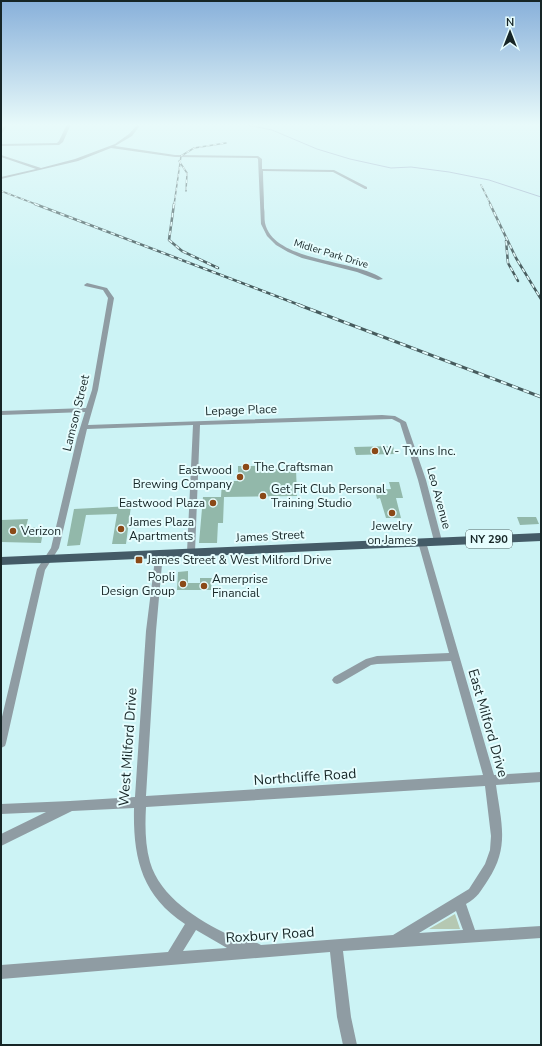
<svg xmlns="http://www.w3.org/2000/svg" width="542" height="1046" font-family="'Nunito Sans',sans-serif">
<rect width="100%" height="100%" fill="#ccf3f5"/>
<polygon fill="#b5c8b2" points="455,914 460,929 429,929"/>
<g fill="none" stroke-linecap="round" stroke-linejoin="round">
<polyline stroke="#99aac6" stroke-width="1" points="242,124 272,130 317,149 350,159 391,168 411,167 449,172 489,180 541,197"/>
</g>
<g fill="#92b8aa">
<polygon points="393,446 395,454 356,455 354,447"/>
<polygon points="238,466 269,466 269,469 296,469 297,496 224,497 223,523 218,523 217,543 199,543 203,497 221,497 222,481 238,481"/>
<polygon points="389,482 399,482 403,498 396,498 401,518 386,518 380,498 377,499 375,490 391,489"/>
<polygon points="131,506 126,544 112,544 117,514 86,515 80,545 67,546 74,509"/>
<polygon points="517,517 536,517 539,524 520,525"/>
<polygon points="28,519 26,527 44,527 41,543 1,542 1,520"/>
<polygon points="188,571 188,583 200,583 200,578 212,578 211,590 177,590 178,572"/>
</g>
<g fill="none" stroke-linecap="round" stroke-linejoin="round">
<g fill="#8f9ca3" fill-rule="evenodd">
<polygon points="5,124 8,124 1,135 1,131"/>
<polygon points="67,124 71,124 63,142 59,145 1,146 1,144 57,143 59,141"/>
<path d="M 138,124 L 141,124 L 132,136 L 115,146 L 175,155 L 258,156 L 262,159 L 262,169 L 334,170 L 367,187 L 367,189 L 365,189 L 333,172 L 263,171 C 263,183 264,196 264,208 C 265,213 264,218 265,223 C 274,263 356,259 383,279 L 378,280 L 357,272 L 302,258 L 288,252 L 276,245 L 267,236 L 261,224 L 258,159 L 257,158 L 175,157 L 111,148 L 78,161 L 1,179 L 1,177 L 36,169 L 1,157 L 1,155 L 41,168 L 75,159 L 115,144 L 129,134 Z"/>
<polygon points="87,283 107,288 114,298 98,390 88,425 382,415 395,416 406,422 426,480 442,541 438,544 434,541 418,480 400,423 392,419 200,425 195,552 194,554 188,554 187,552 193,425 87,429 59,548 45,570 6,743 5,746 1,748 1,721 37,569 51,548 77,438 85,412 1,415 1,411 86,408 92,390 108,298 103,290 85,286 84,285"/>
<path d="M 422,539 L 426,542 L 494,775 L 541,772 L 541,782 L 496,785 C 501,822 510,847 488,880 C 480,892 478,897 466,904 L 475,930 L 541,926 L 541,938 L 343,951 L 351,1017 L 357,1045 L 343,1045 L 337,1017 L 330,952 L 1,979 L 1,965 L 168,952 L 185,924 C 141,895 133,857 134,808 L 72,811 L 1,846 L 1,834 L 46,812 L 1,814 L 1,804 L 70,801 L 135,797 L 146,631 L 156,551 L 162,551 L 163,553 L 156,631 L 146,796 L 483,775 L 451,661 L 377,664 L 371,665 L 340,683 L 337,684 L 334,683 L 332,680 L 334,677 L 366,659 L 377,656 L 449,653 L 418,542 ZM 485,786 L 491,836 L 490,850 L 485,864 L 469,889 L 393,935 L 261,945 C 253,940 239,940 229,935 C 198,920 160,897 150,862 C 145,844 145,825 146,807 ZM 456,911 L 463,930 L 419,933 ZM 196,930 L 227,948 L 183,951 Z"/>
</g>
<polygon fill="#445b67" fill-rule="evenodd" points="541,533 541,541 1,565 1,557"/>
<g stroke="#475c5e" stroke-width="1.5">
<g id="rail-far2">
<polyline points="179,161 187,173 186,191"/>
<polyline points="481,185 491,205"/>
<polyline points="1,191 38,205"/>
<polyline points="174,205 181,156 194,148 226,143"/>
</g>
</g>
<g stroke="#475c5e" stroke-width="2.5">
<g id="rail-far1">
<polyline points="35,204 302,306"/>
<polyline points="174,204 169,240 182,251 218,268"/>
<polyline points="490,204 516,258 541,299"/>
<polyline points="506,241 508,263 518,281"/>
</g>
</g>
<g stroke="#475c5e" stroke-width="3">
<polyline id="rail" points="299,305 541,397"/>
</g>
<use href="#rail-far2" stroke="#e6fdfe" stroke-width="1" stroke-dasharray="3.5" stroke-linecap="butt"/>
<use href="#rail-far1" stroke="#e6fdfe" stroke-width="1.5" stroke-dasharray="4.5" stroke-linecap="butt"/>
<use href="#rail" stroke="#e6fdfe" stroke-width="2" stroke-dasharray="6" stroke-linecap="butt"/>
</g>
<linearGradient id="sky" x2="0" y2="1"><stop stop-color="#88b0da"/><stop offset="0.46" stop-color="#e8fafa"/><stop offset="1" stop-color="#e8fafa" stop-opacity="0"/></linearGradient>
<rect width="542" height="271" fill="url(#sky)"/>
<g fill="#8b4917" stroke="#e6fdfe" stroke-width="1.5">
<circle cx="375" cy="451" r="4"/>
<circle cx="246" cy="467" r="4"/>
<circle cx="240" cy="477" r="4"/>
<circle cx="263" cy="496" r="4"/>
<circle cx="213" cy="503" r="4"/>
<circle cx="392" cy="513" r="4"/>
<circle cx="121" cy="529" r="4"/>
<circle cx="13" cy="531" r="4"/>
<rect x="135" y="556" width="8" height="8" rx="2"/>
<circle cx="183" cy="584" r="4"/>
<circle cx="204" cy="586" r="4"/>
</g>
<g text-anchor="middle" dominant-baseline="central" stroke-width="4" stroke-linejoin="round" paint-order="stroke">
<g font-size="10" fill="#162526" stroke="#e6fdfe">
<text transform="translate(331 254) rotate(17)">Midler Park Drive</text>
</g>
<rect fill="#e6fdfe" stroke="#546667" stroke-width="1" x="466" y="530" width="46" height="18" rx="3"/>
<g font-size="11" font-weight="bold" fill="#162526">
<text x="489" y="539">NY 290</text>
</g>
<g font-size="12" fill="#162526" stroke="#e6fdfe">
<text transform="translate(241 410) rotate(-2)">Lepage Place</text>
<text transform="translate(76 413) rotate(-76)">Lamson Street</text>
<text transform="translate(439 498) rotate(75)">Leo Avenue</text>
<text transform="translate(270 536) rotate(-3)">James Street</text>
</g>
<g font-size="12" fill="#162526" stroke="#e6fdfe" text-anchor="start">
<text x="383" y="451">V - Twins Inc.</text>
<text x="254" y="467">The Craftsman</text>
<text x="232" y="470" text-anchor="end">Eastwood<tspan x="232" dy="14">Brewing Company</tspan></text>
<text x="271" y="489">Get Fit Club Personal<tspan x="271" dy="14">Training Studio</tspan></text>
<text x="205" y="503" text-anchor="end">Eastwood Plaza</text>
<text x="129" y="522">James Plaza<tspan x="129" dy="14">Apartments</tspan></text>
<text x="392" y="526" text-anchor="middle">Jewelry<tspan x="392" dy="14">on James</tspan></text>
<text x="21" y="531">Verizon</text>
<text x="147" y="560">James Street &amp; West Milford Drive</text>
<text x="175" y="577" text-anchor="end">Popli<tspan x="175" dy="14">Design Group</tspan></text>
<text x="212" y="579">Amerprise<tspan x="212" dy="14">Financial</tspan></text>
</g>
<g font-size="14" fill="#162526" stroke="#e6fdfe">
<text transform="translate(488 723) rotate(74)">East Milford Drive</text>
<text transform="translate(128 747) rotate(-86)">West Milford Drive</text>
<text transform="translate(305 777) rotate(-4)">Northcliffe Road</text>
<text transform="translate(270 935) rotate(-4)">Roxbury Road</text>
</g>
</g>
<rect width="542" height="1046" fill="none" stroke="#162526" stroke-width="4"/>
<g transform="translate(510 32)" stroke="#e6fdfe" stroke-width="3" paint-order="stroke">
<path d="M0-3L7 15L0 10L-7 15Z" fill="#162526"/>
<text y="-6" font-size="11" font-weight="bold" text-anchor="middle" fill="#162526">N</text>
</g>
</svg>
